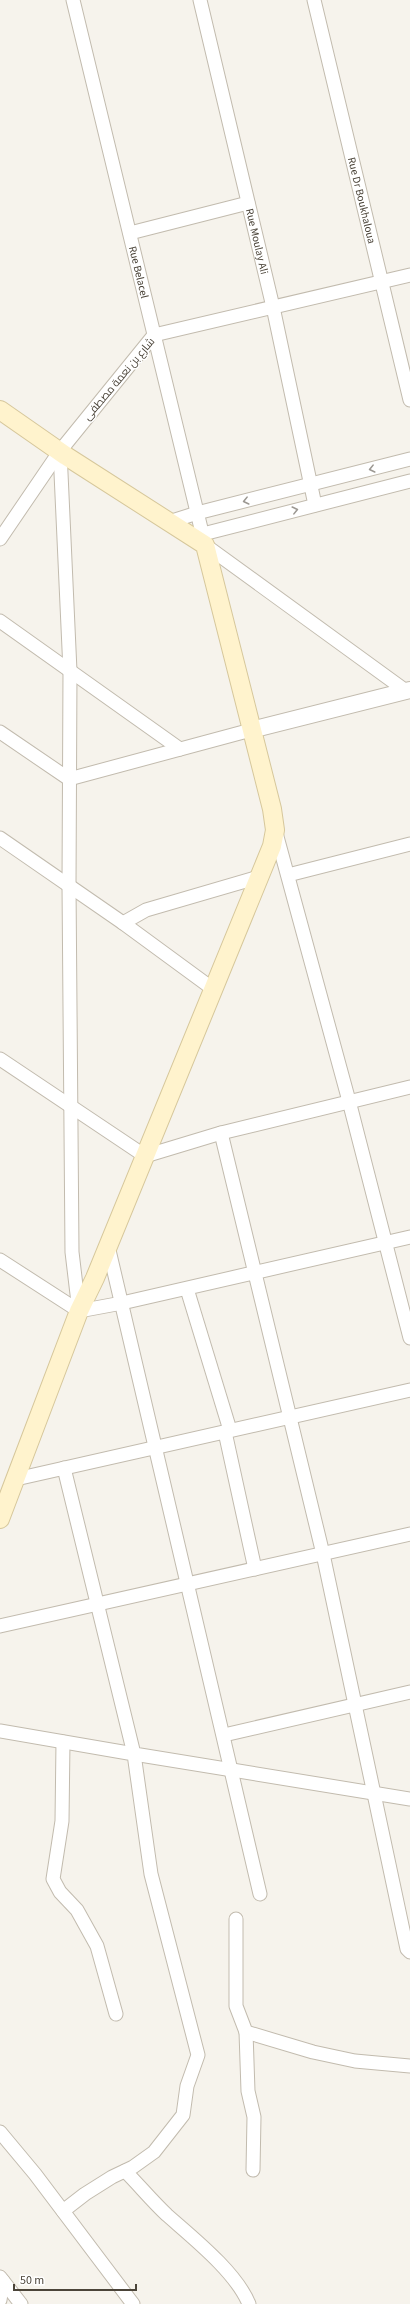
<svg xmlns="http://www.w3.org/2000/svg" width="410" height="2304" font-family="'Source Sans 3',Cairo,sans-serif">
<rect width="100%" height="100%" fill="#f6f3ec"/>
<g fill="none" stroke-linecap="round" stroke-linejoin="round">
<g stroke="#c2bbae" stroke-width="15">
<g id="minor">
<path id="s1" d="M 73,0 L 205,545 L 406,691"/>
<path id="s2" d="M 200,0 L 273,307 L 315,505"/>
<path id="s3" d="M 314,0 L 410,400"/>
<polyline points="130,233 248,203"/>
<polyline points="60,451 70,671 69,885 72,1252 79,1311"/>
<polyline points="169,522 197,513 410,459"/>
<polyline points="203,534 410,481"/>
<polyline points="0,539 60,451 154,335 410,275"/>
<polyline points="0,621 180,749"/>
<polyline points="0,732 69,779 251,730"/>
<polyline points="276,833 349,1101 410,1338"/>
<polyline points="0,838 123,923"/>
<polyline points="288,875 410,844"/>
<polyline points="213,989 123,923 146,910 259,877"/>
<polyline points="0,1059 145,1156 221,1133 410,1087"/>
<polyline points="221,1133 323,1554 407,1949 410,1952"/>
<polyline points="108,1246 260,1894"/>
<polyline points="0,1260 79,1311 122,1303 410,1237"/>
<polyline points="187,1289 230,1430"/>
<polyline points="225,1432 255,1569"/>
<polyline points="64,1468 134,1754 410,1799"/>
<polyline points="16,1479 410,1390"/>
<polyline points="0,1626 410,1534"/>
<polyline points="0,1731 134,1754 151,1874 198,2055 187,2086 183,2115 154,2152 133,2167 112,2177 85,2194 63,2211"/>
<polyline points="224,1735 410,1692"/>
<polyline points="63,1742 62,1821 53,1879 60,1892 77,1910 97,1946 116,2014"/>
<polyline points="236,1919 236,2006 246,2032 313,2052 355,2061 410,2066"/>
<polyline points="246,2032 248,2091 254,2117 253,2170"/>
<polyline points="0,2132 35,2174 133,2304"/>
<path d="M 125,2171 C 139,2185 152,2201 167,2215 C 193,2238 236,2272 249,2304"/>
<polyline points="0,2277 21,2304"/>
<polyline points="0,2300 3,2281"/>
</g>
</g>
<g stroke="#c2bbae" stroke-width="18">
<polyline id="tertiary" points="251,730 410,690"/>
</g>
<g stroke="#d6c79b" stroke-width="20">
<polyline id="secondary" points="0,410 66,456 205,545 272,809 275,830 272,846 95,1278 79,1311 0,1519"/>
</g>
<use href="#minor" stroke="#fff" stroke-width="13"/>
<use href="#tertiary" stroke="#fff" stroke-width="16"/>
<use href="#secondary" stroke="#fff3cd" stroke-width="18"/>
</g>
<defs><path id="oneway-chevron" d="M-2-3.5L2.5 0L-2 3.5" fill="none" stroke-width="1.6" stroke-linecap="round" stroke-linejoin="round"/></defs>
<g stroke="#9c9892">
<use href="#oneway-chevron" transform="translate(372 469) rotate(166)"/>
<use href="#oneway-chevron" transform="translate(246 501) rotate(166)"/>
<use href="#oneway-chevron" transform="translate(295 510) rotate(-14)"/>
</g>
<g text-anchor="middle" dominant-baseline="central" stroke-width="3" stroke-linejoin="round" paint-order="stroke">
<g font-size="11" fill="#4b4439" stroke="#fff">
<text stroke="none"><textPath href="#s3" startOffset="206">Rue Dr Boukhaloua</textPath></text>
<text stroke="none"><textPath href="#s2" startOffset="248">Rue Moulay Ali</textPath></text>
<text stroke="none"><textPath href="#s1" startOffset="280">Rue Belacel</textPath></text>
<text transform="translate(119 379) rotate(-50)">شارع بن نعمة مصطفى</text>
</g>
</g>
<path d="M14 2284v6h122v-6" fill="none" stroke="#4b4439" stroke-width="2"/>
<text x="20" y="2284" font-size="12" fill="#4b4439" stroke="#ffffff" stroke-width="3" paint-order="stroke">50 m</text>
</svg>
